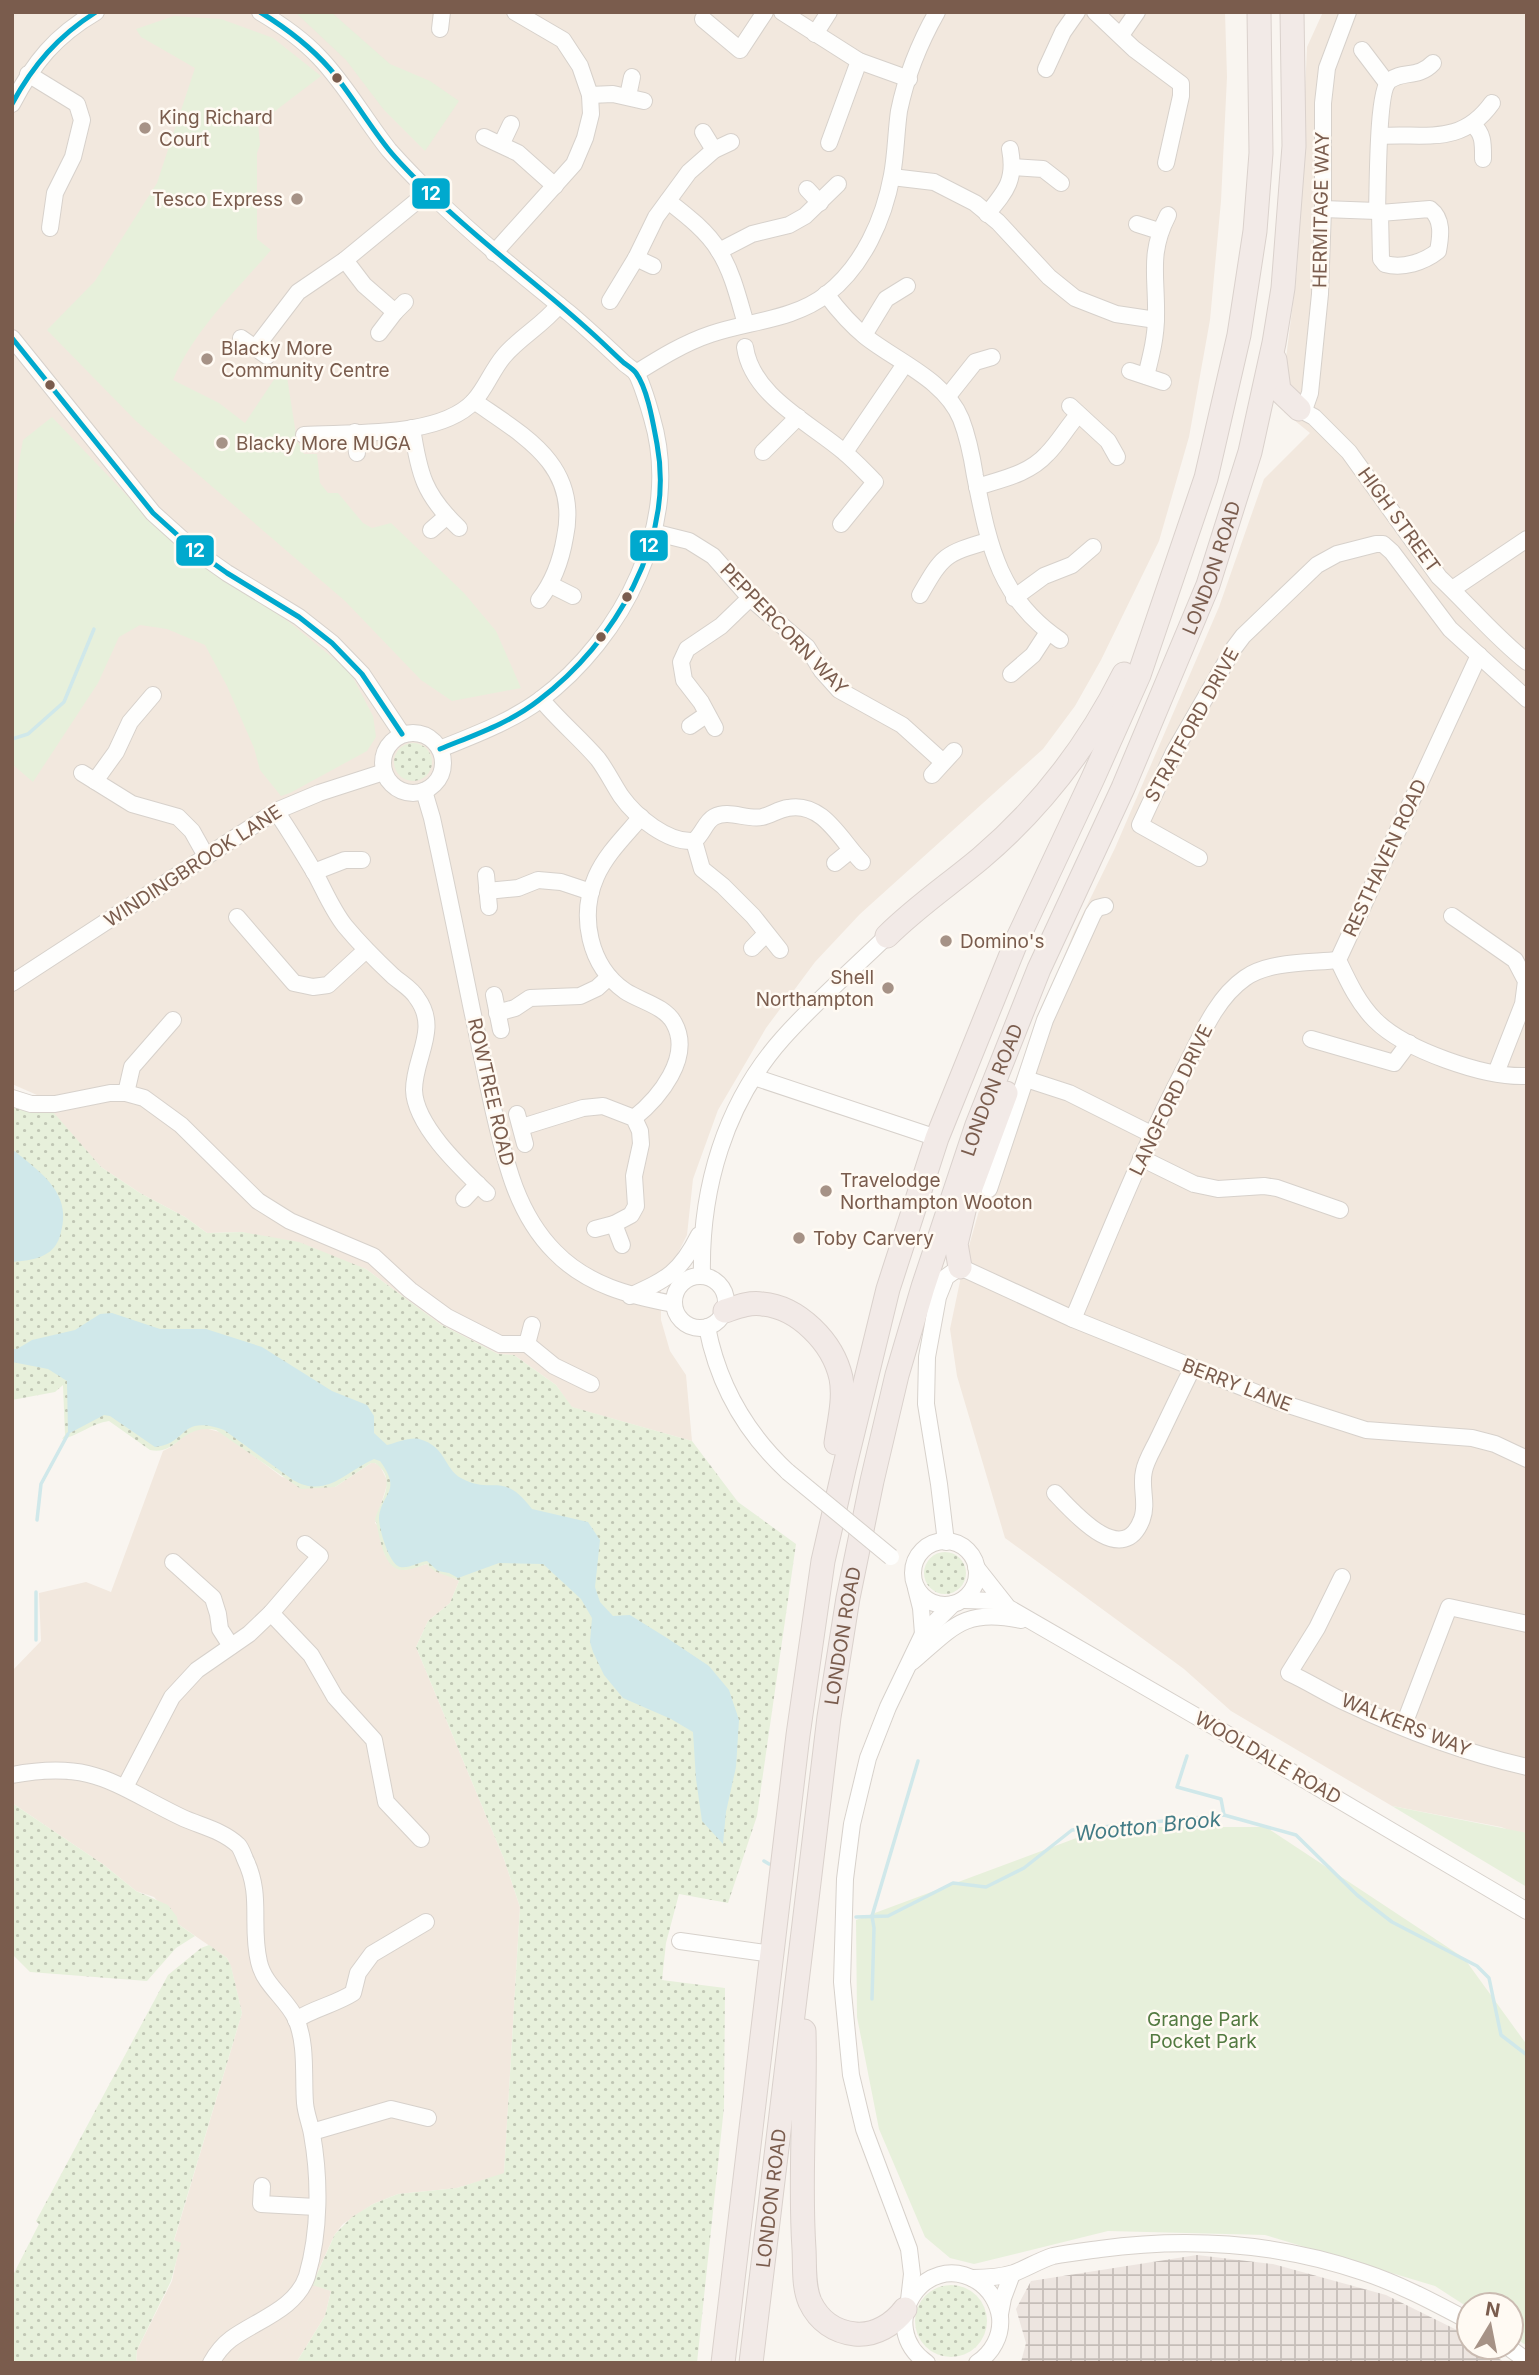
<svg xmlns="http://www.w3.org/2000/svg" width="1539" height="2375" font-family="Inter,sans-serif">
<defs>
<pattern id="industrial-grid" width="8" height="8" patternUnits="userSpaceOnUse" patternTransform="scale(1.75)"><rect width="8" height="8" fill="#ede5e0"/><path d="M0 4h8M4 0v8" fill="none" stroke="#c5bdb8"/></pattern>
<pattern id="grass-dots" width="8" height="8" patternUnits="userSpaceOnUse" patternTransform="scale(1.75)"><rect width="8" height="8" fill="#e7f0db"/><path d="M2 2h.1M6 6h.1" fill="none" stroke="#c0c6b4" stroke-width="1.8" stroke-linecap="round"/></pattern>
</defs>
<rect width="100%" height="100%" fill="#f9f5f0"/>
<g fill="#f2e8de">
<polygon points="12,12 1225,12 1227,77 1221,201 1210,320 1189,437 1159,541 1101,660 1075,706 1043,749 860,914 815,962 766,1028 718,1110 693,1179 687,1235 675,1259 661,1272 661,1320 670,1351 686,1375 692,1441 571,1407 556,1385 514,1355 498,1354 440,1324 366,1269 242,1232 207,1233 185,1217 140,1193 101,1167 37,1095 12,1084"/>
<polygon points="1323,12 1527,12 1527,1837 1501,1827 1392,1806 1231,1711 1184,1669 1005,1538 957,1376 950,1329 963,1267 986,1186 1041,1012 1074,932 1115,848 1219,607 1264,479 1310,433 1284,412 1284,374 1297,271 1307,47"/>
<polygon points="205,1428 223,1433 282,1477 335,1487 371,1463 375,1463 380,1466 388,1482 375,1523 379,1527 385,1555 404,1570 427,1564 459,1581 450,1603 428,1621 416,1647 504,1859 520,1907 504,2174 457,2188 398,2194 373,2204 343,2224 335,2234 312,2284 331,2291 325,2316 296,2363 136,2363 137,2350 172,2281 180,2243 174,2241 242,2013 231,1967 227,1958 178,1924 154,1897 136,1891 104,1865 12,1803 12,1671 41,1641 39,1593 86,1582 111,1592 163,1451 171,1447 189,1431"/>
</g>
<polygon fill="url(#industrial-grid)" points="1197,2255 1273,2264 1386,2295 1465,2334 1469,2337 1469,2347 1483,2347 1505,2363 1011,2363 1021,2362 1026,2343 1016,2309 1031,2281"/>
<g fill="url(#grass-dots)">
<circle cx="413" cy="762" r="19"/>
<path d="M 12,1104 L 54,1113 L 101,1167 L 140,1193 L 185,1217 L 207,1233 L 242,1232 L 299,1242 L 366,1269 L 440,1324 L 498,1354 L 514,1355 L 556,1385 L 572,1407 L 692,1441 L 738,1502 L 796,1544 L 757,1816 L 728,1903 L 679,1894 L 666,1943 L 662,1980 L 725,1988 L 724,2107 L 697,2363 L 296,2363 L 325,2316 L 331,2291 L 312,2285 L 335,2234 L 352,2217 L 373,2204 L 398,2194 L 457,2188 L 504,2173 L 520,1907 L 504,1859 L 416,1647 L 428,1621 L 450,1603 L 459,1581 C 448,1574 435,1575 427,1564 C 420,1566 411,1570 404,1570 C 382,1571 380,1533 375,1519 C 381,1500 398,1479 375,1463 L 371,1463 L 335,1487 L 301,1489 L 216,1430 C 181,1423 178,1456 150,1450 L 109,1421 C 92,1423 78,1436 62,1439 L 65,1435 L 63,1385 L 55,1392 L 12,1400 Z"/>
<circle cx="945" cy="1573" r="21"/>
<polygon points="12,1803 104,1865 136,1891 168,1905 177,1917 178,1924 195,1936 176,1948 147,1981 30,1972 12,1954"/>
<polygon points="209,1945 227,1958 231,1966 242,2013 174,2240 181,2243 171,2281 137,2350 136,2363 12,2363 12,2277 39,2224 36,2221 168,1975 201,1948"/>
<circle cx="951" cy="2321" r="36"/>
</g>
<g fill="#e7f0db">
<polygon points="295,12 331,12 390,64 430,81 459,101 425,151 384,110 346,60"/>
<path d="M 174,16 L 221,19 L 273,38 L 321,76 L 258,124 L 260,145 L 257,153 L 257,239 L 271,250 C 236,291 194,330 173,380 L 219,403 L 245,423 L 275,378 L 287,377 L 297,441 L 304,454 L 317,454 L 320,483 L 328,493 L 338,493 L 363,523 L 372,528 L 391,523 L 464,593 L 496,631 L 521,688 L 452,701 L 421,680 L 345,601 L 136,421 L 47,330 L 95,281 L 157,183 L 195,68 L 141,37 L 136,29 Z"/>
<polygon points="52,417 156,526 204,564 289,622 350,672 373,716 376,737 367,751 290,793 281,796 260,770 254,748 227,686 205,645 167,629 140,625 119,637 98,683 33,782 12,764 12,531 16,520 18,467 23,440"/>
<polygon points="1392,1806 1527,1833 1527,1887"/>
<polygon points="1106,1827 1266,1827 1464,1958 1527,2045 1527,2346 1511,2335 1511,2305 1469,2305 1469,2308 1435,2286 1265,2235 1108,2231 974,2264 950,2258 925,2237 879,2129 857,2017 856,1920"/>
</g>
<g fill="#d0e8ea">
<path d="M 12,1149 C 41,1173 74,1193 60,1236 C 53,1258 33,1260 12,1262 Z"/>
<path d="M 112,1313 L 160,1329 L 206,1329 L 262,1347 L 332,1391 L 367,1405 L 374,1416 L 374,1433 L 387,1445 C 396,1443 410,1437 419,1439 C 446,1446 444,1469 461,1478 C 493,1496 502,1469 532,1509 L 588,1522 L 600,1540 L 595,1587 L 600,1602 L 613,1616 L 630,1615 L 667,1638 L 709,1666 L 729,1690 L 739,1720 L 736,1767 L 726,1812 L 723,1844 L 702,1821 L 696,1779 L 693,1732 L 671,1719 L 623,1698 L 604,1675 L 593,1652 L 590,1642 L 592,1618 L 581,1599 L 543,1564 L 499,1563 L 458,1578 L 449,1573 L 438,1571 L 427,1561 C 419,1562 408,1569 400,1567 C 389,1564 379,1529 379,1518 C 381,1493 403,1492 380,1461 L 374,1459 C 345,1472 326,1499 293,1480 L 224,1430 C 178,1414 189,1444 155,1447 L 110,1416 L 104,1415 L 68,1434 L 67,1381 L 48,1369 L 12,1362 L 12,1349 L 17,1349 L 32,1340 L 75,1330 L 100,1314 Z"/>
</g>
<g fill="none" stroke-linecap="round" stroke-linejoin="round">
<g stroke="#d0e8ea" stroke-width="3.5">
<polyline points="12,739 28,734 64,702 94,629"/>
<polyline points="37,1520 41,1484 68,1434"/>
<polyline points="36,1592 36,1640"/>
<polyline points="1187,1756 1177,1787 1221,1799 1224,1815"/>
<polyline points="764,1861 769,1864"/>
<polyline points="856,1917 888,1916 953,1883 986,1887 1024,1868 1072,1830 1224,1815 1296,1835 1357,1895 1392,1922 1477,1966 1489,1978 1501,2035 1527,2055"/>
<polyline points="872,1999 874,1928 872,1916 918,1761"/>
</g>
<g stroke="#d7d1cb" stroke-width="18">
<g id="minor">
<path d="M 260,12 C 282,25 302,39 319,57 C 346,85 365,120 389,150 C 403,166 418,181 433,196 C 476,238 522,275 569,313 C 588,329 606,346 624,363 C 627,366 633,369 636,373 C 641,381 649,407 652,418 C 683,522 623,638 540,700 C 510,722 474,735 440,749"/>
<polyline points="782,12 859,61 909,79"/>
<polyline points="1095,12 1134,49 1181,84 1181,96 1166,163"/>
<polyline points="703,19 740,50 765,12"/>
<polyline points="440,29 442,12"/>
<polyline points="815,34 829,12"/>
<polyline points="1121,35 1137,12"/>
<polyline points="1362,50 1387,83"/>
<polyline points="1046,69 1063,32 1077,12"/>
<polyline points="28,74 77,104 82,120 73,157 55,193 50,228"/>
<polyline points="590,95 613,94 644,101"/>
<polyline points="628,96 632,77"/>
<path d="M 12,104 C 34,62 55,36 96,12"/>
<path d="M 1473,125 C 1484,134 1483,145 1483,159"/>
<polyline points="703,132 714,150"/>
<path d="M 1380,136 C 1427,133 1461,146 1492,103"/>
<polyline points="484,137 518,153 555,186"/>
<polyline points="502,143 511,124"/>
<polyline points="829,143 859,61"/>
<polyline points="1013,167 1043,169 1061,183"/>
<polyline points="892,177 934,182 975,203 998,222 1049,277 1075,298 1116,314 1156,320"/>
<polyline points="807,189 820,203"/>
<path d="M 668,201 C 686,215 707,231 719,251 C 733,273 739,301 746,324"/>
<polyline points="1323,209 1377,211"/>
<path d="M 1380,213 L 1430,209 C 1443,219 1441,235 1438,251 C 1424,262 1403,269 1385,264 L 1381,259 L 1380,213 L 1377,211 C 1378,189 1377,92 1389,81 C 1402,70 1418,79 1433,63"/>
<path d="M 987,214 C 1006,191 1016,180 1010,149"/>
<polyline points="1137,224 1159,231"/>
<polyline points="719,251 752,234 789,225 805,216 838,184"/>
<polyline points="494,253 574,164 585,138 591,114 590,95 580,66 563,40 515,12"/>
<polyline points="636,258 653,266"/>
<polyline points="345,260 364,285 395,312 405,302"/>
<path d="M 826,294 C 838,310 850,324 866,337 C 898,362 945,380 961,419 C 968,437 972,457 975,476 C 989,545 998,598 1060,640"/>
<polyline points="610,301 636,258 656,217 689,172 714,150 731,142"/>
<polyline points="379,333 395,312"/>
<polyline points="864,335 886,299 907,286"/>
<polyline points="12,338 153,513 193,549 227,573 299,617 332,643 362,674 402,734"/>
<polyline points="241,338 267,356"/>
<polyline points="256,347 298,292 345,260 429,191"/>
<path d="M 745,347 C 752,396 809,422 844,452 C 855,461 865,472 875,482 L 841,524"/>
<polyline points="1130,371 1163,382"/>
<path d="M 636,373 C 660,358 684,343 711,334 C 749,321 794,320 827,294 C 863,266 884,219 892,175 C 896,154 896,132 899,111 C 906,77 920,42 937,12"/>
<path d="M 1146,376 C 1151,356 1156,337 1156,317 C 1157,276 1148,254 1168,215"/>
<polyline points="948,396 975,362 992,357"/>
<path d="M 474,401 C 524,436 580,465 565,537 C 561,561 554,581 539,600"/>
<polyline points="1070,406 1108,441 1117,457"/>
<path d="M 1299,409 L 1314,417 L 1349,452 L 1439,577 C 1469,605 1494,636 1527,662"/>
<polyline points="1304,410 1310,393 1320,294 1323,209 1323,103 1327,68 1348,12"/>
<path d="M 412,428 C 419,474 424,495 459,528"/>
<polyline points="355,432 357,453"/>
<path d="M 304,435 C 351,432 440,438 474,401 C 486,388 492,370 504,356 C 520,337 543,325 559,305"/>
<polyline points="763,452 798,417"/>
<polyline points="845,452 905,364"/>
<path d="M 977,487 C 1002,479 1029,474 1047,454 C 1059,442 1067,427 1078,415"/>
<polyline points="431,530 447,516"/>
<polyline points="653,532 689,541 713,556 750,598 807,647 822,671 839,690 902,725 943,762"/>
<polyline points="551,585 573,596"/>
<polyline points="1454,588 1527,539"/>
<path d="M 920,595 C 943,555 944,554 988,541"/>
<polyline points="1014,598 1044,576 1072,565 1093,547"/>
<path d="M 1479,655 L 1338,960 C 1348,981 1358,1003 1375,1020 C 1405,1050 1485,1078 1527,1076"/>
<polyline points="1011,674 1033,655 1048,632"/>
<path d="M 541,699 C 558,720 580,738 598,759 C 607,771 613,784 621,796 C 636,817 668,843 694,841 C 703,834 705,822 714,817 C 729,809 746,820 762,817 C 771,815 779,809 788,808 C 823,801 841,841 862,862"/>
<polyline points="690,726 706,715"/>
<polyline points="715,728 701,702 684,680 681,662 687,649 721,626 750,598"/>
<circle cx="413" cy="763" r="30"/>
<polyline points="82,773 132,804 178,817 192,831 206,856"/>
<polyline points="932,775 954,751"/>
<polyline points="95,781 116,752 130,722 153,695"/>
<path d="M 424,791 L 432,818 C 446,882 459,946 472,1010 C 479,1043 486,1075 493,1108 C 505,1160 516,1213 555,1252 C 587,1285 630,1296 674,1304"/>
<path d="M 276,811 C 290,832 303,853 316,875 C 325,892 333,911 345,926 C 360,944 376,960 393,976 C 401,983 412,989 417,998 C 440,1029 414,1057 414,1090 C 415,1126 463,1170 487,1193"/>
<polyline points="694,841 702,869 723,886 753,916 780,950"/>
<polyline points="1199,858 1140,825 1174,752 1234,648 1243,636 1317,565 1337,554 1376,544 1383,544 1392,552 1450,629 1527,699"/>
<polyline points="835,863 851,850"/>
<polyline points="314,872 345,860 362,860"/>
<polyline points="486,875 489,907"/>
<polyline points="487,891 518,888 538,880 561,882 591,892"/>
<polyline points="1452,916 1515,960 1526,981 1523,1004 1496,1073"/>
<polyline points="237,917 294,983 313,987 328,985 366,950"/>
<polyline points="752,948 766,934"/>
<polyline points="12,983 276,811 319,793 384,772"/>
<polyline points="494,995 501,1030"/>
<polyline points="497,1013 515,1008 530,998 580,996 597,988 609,977"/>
<polyline points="1311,1039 1394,1063 1409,1043"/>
<polyline points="754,1077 937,1138"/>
<polyline points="1026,1079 1069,1093 1151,1134"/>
<polyline points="126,1093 132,1067 173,1020"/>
<polyline points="12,1098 31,1104 55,1104 110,1093 126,1093 144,1098 181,1125 258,1201 290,1221 373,1256 410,1290 447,1317 500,1344 527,1344 532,1325"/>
<polyline points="517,1114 525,1144"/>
<path d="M 634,1118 C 659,1098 693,1057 674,1023 C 665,1006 640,1001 625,991 C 589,966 579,916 596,877 C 606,854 625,836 641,817"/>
<polyline points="522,1127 583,1108 603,1106 634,1118 640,1131 641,1144 634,1176 636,1206 631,1215 614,1224 595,1229"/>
<polyline points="1141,1158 1194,1184 1218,1189 1264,1186 1277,1188 1340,1210"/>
<polyline points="989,1189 1045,1020 1093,914 1097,908 1105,906"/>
<polyline points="464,1199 478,1184"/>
<polyline points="614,1224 622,1245"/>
<circle cx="700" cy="1302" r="26"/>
<path d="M 702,1276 C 700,1189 725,1103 783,1038 C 815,1002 852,970 887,936"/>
<path d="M 630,1296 C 667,1279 680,1273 699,1235"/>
<path d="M 1073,1319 C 1109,1234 1143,1148 1186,1066 C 1201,1036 1216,998 1245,978 C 1269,961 1310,963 1338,960"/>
<path d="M 707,1327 C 718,1384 746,1433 788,1472"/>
<polyline points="527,1344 554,1366 591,1384"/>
<path d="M 1055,1493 C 1073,1512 1123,1570 1142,1519 C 1148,1503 1140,1487 1144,1471 C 1146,1460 1154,1448 1159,1437 C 1170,1414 1181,1391 1192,1369"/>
<circle cx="945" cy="1573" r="32"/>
<polyline points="946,1542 939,1484 926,1404 927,1357 938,1297 946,1277 960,1267 1073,1319 1279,1402 1366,1430 1472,1438 1495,1444 1527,1459"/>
<polyline points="173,1562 213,1598 218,1614 220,1629 231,1646"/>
<polyline points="976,1567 1006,1605"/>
<path d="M 1342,1577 L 1317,1628 L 1289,1673 C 1309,1682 1327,1694 1347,1703 C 1404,1730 1466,1753 1527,1767"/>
<polyline points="916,1588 921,1608 923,1634"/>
<polyline points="964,1600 995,1601 1007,1607 1251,1748 1527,1911"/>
<polyline points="271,1613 311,1655 335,1697 374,1740 386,1802 421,1839"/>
<path d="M 912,1662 C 953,1627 964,1608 1021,1620"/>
<polyline points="1403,1727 1449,1607 1527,1624"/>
<path d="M 12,1775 C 93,1760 113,1784 181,1817 C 200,1826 222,1830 238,1845 C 241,1848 243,1854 245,1859 C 263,1896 250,1924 259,1962 C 264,1985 287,1999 296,2019 C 307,2044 303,2077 305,2103 C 306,2114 310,2123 312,2134 C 320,2179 320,2231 307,2276 C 296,2309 257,2320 231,2339 C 223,2345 216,2354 211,2363"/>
<polyline points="125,1787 172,1697 197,1670 249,1634 271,1613 320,1556 305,1544"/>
<polyline points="680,1941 772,1954"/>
<path d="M 296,2020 C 314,2008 334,2005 353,1993 L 358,1973 L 372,1954 L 426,1922"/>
<polyline points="312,2132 391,2109 428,2118"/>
<polyline points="262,2186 261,2204 316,2207"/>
<path d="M 972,2278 C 986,2278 1001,2277 1014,2273 C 1027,2268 1040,2260 1053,2256 C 1068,2253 1085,2251 1100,2249 C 1189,2237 1278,2243 1363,2272 C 1400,2284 1435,2303 1469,2321"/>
<polyline points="909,2300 912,2274 909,2249 864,2129 851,2075 842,1982 845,1879 852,1824 868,1758 888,1707 923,1634 953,1604"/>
<polyline points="1000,2314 1003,2298 1012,2274"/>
<polyline points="1508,2347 1527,2361"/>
<path d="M 927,2363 C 874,2326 924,2249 977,2281 C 990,2289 998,2303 1000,2317 C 1002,2336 992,2353 977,2363"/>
</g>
</g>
<g stroke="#dad1cc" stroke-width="25">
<g id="highway">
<polyline points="1275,360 1279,390 1299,409"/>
<path d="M 887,936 C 916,907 950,884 981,858 C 1041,807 1089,744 1124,674"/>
<polyline points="960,1267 956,1244 967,1198 1006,1093"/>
<path d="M 725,1311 C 737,1307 749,1302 762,1304 C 798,1307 833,1342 841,1378 C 845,1399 839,1422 836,1443"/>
<path d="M 804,2031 C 806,2103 799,2176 804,2249 C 805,2266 803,2286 810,2302 C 819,2321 835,2332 855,2334 C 875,2336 894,2324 905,2309"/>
<polyline points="723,2363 798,1735 823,1561 844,1469 888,1289 937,1138 1017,940 1093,778 1139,675 1206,478 1239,335 1255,231 1261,153 1259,12"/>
<path id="s1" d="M 751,2363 L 829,1717 L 848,1598 L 872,1481 L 897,1375 L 923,1287 L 977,1125 L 1039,969 L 1123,788 L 1208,585 L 1250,452 L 1274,343 L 1283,288 L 1294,146 L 1292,12"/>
</g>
</g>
<use href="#minor" stroke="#fefefd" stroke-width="16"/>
<use href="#highway" stroke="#f2eae7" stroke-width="23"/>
<g stroke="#d7d1cb" stroke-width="18" stroke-linecap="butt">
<polyline id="minor-bridge" points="788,1472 891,1557"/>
</g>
<use href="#minor-bridge" stroke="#fefefd" stroke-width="16"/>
<g stroke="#fffaf3" stroke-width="10">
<g id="bus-1">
<path d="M 260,12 C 286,28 310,46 330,69 C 351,94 368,124 389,150 C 402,166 418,181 433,196 C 483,245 541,286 593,334 C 603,343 613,353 624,363 C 628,366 633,369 636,373 C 648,390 653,423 657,444 C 675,540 615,643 539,700 C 510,723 474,735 440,749"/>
<path d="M 12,104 C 33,65 58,36 96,12"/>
<polyline points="12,338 153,513 193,549 227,573 299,617 332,643 362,674 402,734"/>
</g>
</g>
<use href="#bus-1" stroke="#00a9ce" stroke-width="5"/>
</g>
<g fill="#7a5c4d" stroke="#fffaf3" stroke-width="2.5">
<circle cx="337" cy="78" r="6"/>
<circle cx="50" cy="385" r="6"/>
<circle cx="627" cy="597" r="6"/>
<circle cx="601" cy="637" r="6"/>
</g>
<g fill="#a69286" stroke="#fffaf3" stroke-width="2.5">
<circle cx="145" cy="128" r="7"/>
<circle cx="297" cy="199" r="7"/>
<circle cx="207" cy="359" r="7"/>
<circle cx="222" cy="443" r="7"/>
<circle cx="946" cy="941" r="7"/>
<circle cx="888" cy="988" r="7"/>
<circle cx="826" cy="1191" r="7"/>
<circle cx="799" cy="1238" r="7"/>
</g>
<g text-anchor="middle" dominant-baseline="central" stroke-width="5" stroke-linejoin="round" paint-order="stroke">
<g font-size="19" fill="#7a5c4d" stroke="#fffaf3" text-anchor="start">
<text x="159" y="117">King Richard<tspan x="159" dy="22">Court</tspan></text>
<text x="283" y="199" text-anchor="end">Tesco Express</text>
<text x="221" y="348">Blacky More<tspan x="221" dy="22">Community Centre</tspan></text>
<text x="236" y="443">Blacky More MUGA</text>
<text x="960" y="941">Domino's</text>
<text x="874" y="977" text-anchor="end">Shell<tspan x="874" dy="22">Northampton</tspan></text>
<text x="840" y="1180">Travelodge<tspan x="840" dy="22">Northampton Wooton</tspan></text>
<text x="813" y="1238">Toby Carvery</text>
</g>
<g font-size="19" fill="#7a5c4d" stroke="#fffaf3">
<text transform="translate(1321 210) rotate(-89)">HERMITAGE WAY</text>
<text transform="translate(1399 520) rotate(54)">HIGH STREET</text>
<text stroke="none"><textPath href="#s1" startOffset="1867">LONDON ROAD</textPath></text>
<text transform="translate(784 629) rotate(46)">PEPPERCORN WAY</text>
<text transform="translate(1192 725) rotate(-61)">STRATFORD DRIVE</text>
<text transform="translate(1385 858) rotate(-65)">RESTHAVEN ROAD</text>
<text transform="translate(193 866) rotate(-33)">WINDINGBROOK LANE</text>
<text stroke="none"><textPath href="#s1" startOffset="1300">LONDON ROAD</textPath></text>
<text transform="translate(491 1092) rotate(77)">ROWTREE ROAD</text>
<text transform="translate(1171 1100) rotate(-64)">LANGFORD DRIVE</text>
<text transform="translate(1237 1385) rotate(21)">BERRY LANE</text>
<text stroke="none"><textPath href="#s1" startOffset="733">LONDON ROAD</textPath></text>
<text transform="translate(1406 1725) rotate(22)">WALKERS WAY</text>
<text transform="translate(1268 1758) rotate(30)">WOOLDALE ROAD</text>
<text stroke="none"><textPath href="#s1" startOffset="166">LONDON ROAD</textPath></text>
</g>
<g font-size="19" fill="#537a41" stroke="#fffaf3">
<text x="1203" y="2019">Grange Park<tspan x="1203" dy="22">Pocket Park</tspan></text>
</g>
<g font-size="21" font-style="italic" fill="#437c86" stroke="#fffaf3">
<text transform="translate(1148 1826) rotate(-6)">Wootton Brook</text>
</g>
</g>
<g stroke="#fffaf3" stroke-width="2.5">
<rect x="411" y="177" width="40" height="33" rx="7" fill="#00a9ce"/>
<rect x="629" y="529" width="40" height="33" rx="7" fill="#00a9ce"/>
<rect x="175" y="534" width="40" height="33" rx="7" fill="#00a9ce"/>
</g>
<g font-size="19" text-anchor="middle" font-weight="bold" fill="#fff">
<text x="431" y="200">12</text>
<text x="649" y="552">12</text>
<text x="195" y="557">12</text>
</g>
<rect width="1539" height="2375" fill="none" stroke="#7a5c4d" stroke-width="28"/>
<g transform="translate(1490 2326) rotate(10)"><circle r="33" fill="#fffaf3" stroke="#cabbb1" stroke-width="2"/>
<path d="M0-5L12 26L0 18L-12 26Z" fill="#a69286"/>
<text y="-10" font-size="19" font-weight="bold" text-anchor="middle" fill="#7a5c4d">N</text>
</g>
</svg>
